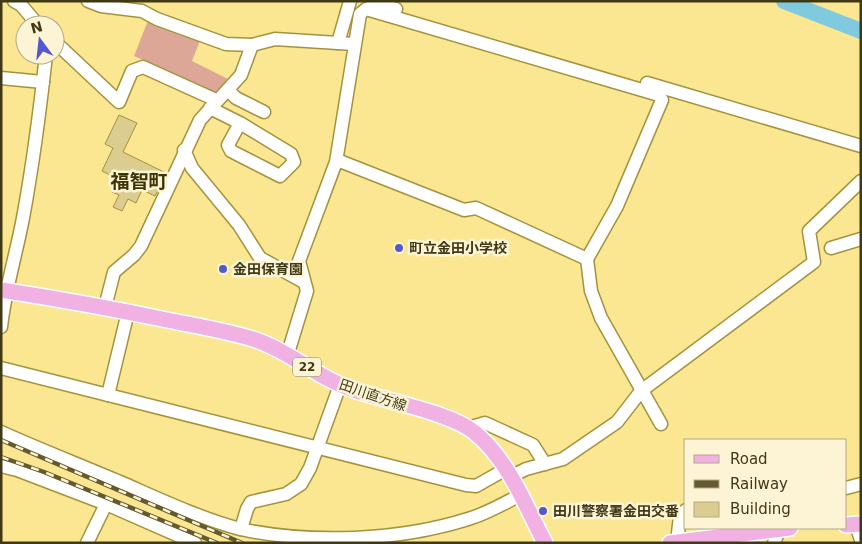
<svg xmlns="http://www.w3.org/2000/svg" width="862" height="544" font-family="'DejaVu Sans','Noto Sans JP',sans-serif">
<rect width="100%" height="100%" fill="#fbe792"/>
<polygon fill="#dda798" points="149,18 201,38 192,61 228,79 216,93 134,56"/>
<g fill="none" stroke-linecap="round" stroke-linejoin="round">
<polyline stroke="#7fcade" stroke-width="16" points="784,1 861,31"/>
</g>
<polygon fill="#dbcd90" stroke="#a4913c" points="119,115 137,123 123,152 166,173 155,196 142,190 136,203 128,199 122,211 113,207 119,195 112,192 118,179 102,171 113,148 105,144"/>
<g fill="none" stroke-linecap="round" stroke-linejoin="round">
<g stroke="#a5923d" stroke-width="15">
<g id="minor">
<polyline points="14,1 21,5 38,25"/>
<polyline points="88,1 101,6 142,11 157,19 226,44 252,45 275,39 354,44"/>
<polyline points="372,1 396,9"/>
<polyline points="55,42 119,102 132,71 143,67 216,100"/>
<polyline points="338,43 350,1"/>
<polyline points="1,78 43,82"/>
<polyline points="647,83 861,146"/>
<polyline points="228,90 236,98 264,112"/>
<polyline points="210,108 240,123 291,154 294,162 280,176 231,151 228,145 240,123"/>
<polyline points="184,150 192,168 239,225 260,258 302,281"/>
<polyline points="337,160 464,210 476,208 587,259"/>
<polyline points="831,248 861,239"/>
<polyline points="105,307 114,272 134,255 141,246 200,120 241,75 252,45"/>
<path d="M 1,327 C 5,290 16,255 23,218 C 33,164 40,110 46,55"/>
<polyline points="288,353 307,291 299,261 336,162 360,14 366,9 659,95 662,100 617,206 587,259 591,291 601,318 661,424"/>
<polyline points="1,368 466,485 476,486 506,469"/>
<polyline points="108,395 128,312"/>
<polyline points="468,428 485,423 533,445 545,464"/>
<path d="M 1,432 C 41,450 80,465 120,482 C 159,499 199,518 240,529 C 310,544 399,541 468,519 C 486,514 503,504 520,495"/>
<polyline points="1,466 17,470 106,504 195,543"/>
<polyline points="510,477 526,469 563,459 617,422 641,391 814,262 809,231 861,181"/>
<polyline points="846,488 861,484"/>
<polyline points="856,525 861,540"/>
<polyline points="241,529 247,509 251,502 286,494 301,484 310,468 340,385"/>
<polyline points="677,542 680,516 686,510"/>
<polyline points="87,543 106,504"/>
<polyline points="774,543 780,528"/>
</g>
</g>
<g stroke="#fff" stroke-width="18">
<g id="major">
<path d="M 1,290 C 59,299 115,309 172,321 C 199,326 227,331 253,339 C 290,351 317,378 354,390 C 386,401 451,413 474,432 C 508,459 525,505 545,543"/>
<polyline points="846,525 861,524"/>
<polyline points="670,543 790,528"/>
</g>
</g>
<use href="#minor" stroke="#fff" stroke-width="12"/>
<use href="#major" stroke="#f2b1e3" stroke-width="15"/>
<g stroke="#645a2d" stroke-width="4.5">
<g id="rail">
<polyline points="1,440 242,543"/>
<polyline points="1,457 44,472 217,543"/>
</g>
</g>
<use href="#rail" stroke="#fcf4d4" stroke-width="2.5" stroke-dasharray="8" stroke-linecap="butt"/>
</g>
<g fill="#5458cf" stroke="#fcf4d4" stroke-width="2">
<circle cx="399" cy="248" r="5"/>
<circle cx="223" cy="269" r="5"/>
<circle cx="543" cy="511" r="5"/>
</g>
<g text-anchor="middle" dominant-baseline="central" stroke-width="5" stroke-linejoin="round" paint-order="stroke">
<rect fill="#fcf4d4" stroke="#78714e" stroke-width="1" x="293" y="357.5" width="28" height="19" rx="4"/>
<g font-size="12" font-weight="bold" fill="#403915">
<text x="307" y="367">22</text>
</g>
<g font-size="14" font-weight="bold" fill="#403915" stroke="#fcf4d4" text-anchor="start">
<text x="409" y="248">町立金田小学校</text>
<text x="233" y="269">金田保育園</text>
<text x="553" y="511">田川警察署金田交番</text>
</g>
<g font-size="14" fill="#403915" stroke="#fcf4d4">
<text transform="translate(373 395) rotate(19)">田川直方線</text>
</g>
<g font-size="19" font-weight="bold" fill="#3d3403" stroke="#fcf4d4">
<text x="139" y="181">福智町</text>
</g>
</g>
<rect width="862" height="544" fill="none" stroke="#403915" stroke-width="5"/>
<rect x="684" y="439" width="162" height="90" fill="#fcf4d4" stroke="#b1a988"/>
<rect x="694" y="455" width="25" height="8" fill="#f2b1e3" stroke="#b1a988"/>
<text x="730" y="464" font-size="15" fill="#403915">Road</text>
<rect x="694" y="480" width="25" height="8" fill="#645a2d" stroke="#b1a988"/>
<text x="730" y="489" font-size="15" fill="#403915">Railway</text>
<rect x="694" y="502" width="25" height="15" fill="#dbcd90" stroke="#b1a988"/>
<text x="730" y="514" font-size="15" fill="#403915">Building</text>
<g transform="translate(40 40) rotate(345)"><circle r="24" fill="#fcf4d4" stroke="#b1a988"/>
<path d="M0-4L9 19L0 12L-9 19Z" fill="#5458cf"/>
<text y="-8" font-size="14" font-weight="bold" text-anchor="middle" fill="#403915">N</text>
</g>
</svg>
